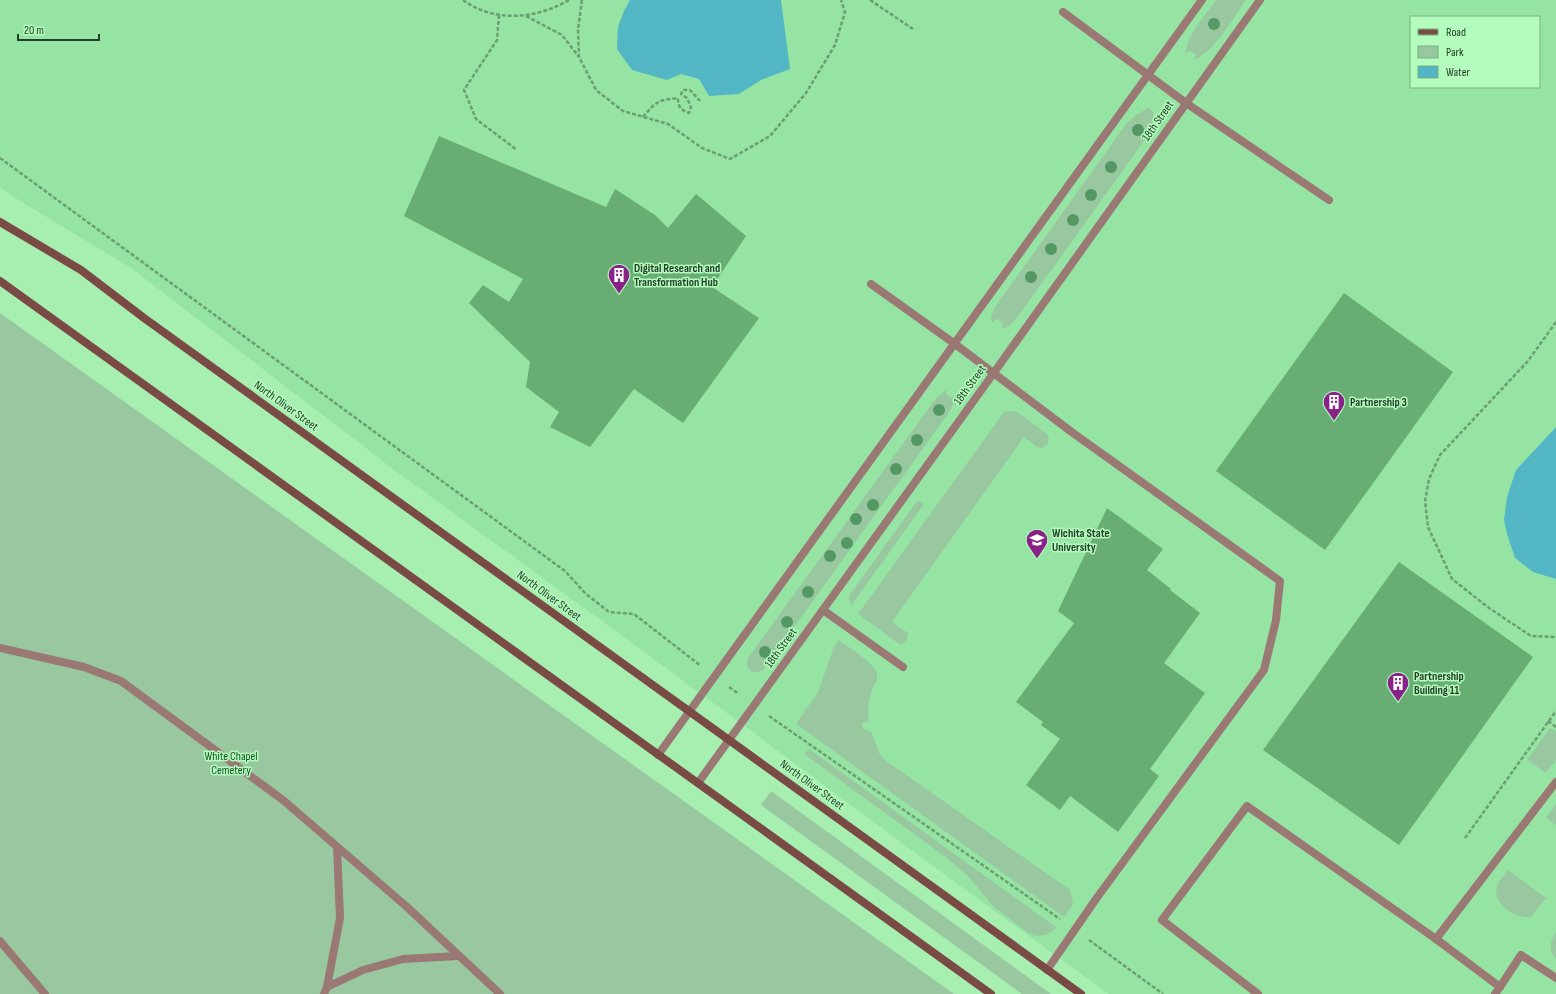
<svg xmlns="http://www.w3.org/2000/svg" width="1556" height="994" font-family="'Sofia Sans Condensed',sans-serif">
<rect width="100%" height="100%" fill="#a7eeb1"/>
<path fill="#96e4a3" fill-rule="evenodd" d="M 0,0 L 1556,0 L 1556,994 L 1109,994 L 971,894 L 639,648 L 397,472 L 131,268 L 17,199 L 0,187 ZM 1411,17 L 1539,17 L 1539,87 L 1411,87 Z"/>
<g fill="#99c8a0">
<path d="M 1216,0 L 1246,0 C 1233,18 1215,51 1194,60 L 1196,55 L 1190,51 L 1185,54 C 1188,33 1204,17 1216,0 Z"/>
<path d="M 1148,108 L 1153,111 L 1154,117 L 1149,134 L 1019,315 C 1014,321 1010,327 1001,329 L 1003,323 L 997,319 L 992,322 L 991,317 L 995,307 L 1126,124 L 1136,115 Z"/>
<polygon points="0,313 954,994 0,994"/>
<path d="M 947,389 L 946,394 L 951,398 L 956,395 L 955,400 L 950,411 L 763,670 L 759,672 L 752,672 C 747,668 746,664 748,658 L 936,398 Z"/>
<path d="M 1009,411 L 1017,412 L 1047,434 L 1049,439 L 1048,444 L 1042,448 L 1037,447 L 1024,437 L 892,622 L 908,633 C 908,638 906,641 903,644 L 899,644 L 858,614 L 1004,412 Z"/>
<polygon points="917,501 920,501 924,504 851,606 849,596"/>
<path d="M 839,640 C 849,648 880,665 877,678 C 877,681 874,684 873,687 C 869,698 867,709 869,721 L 862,723 L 863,729 L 871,731 L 879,753 L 885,760 L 1070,890 L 1072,898 L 1073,905 L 1064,917 L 796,724 L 818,692 L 834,647 Z"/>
<polygon points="1550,728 1556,732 1556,760 1546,773 1527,760"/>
<polygon points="809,749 1057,928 1046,935 1036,936 1028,933 993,906 968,876 943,855 804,754"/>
<polygon points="771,791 1051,994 1022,994 761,805"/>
<polygon points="1556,804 1556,825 1546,818"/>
<path d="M 1508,870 L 1546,898 L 1531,917 C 1516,919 1491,904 1497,886 C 1499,880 1505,875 1508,870 Z"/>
<path d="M 1556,932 L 1556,960 C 1549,950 1549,942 1556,932 Z"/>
</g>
<g fill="#52b6c5">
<polygon points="630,0 781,0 790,69 761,80 739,94 709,96 699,79 681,74 667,80 632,70 617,49 618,27 624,11"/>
<polygon points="1556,427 1556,579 1533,572 1515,558 1507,534 1504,520 1507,497 1516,470"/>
</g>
<g fill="#68ad74">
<polygon points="439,136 606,207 615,189 655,215 668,228 696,194 746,236 712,287 759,318 683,423 634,389 590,447 550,427 559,412 526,387 530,362 469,303 483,285 509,302 523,279 404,216"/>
<polygon points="1344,293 1453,372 1325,550 1216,471"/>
<polygon points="1107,508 1163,549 1147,570 1171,589 1170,590 1200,613 1164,663 1205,693 1150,769 1159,776 1118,832 1070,796 1060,810 1026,785 1060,739 1041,725 1043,722 1016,702 1074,623 1058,611"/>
<polygon points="1399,562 1533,657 1399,845 1263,750"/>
</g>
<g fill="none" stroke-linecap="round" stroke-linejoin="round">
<g stroke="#6b9e73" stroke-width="2.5" stroke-dasharray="4 2" stroke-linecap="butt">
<path d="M 463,0 C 494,23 537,19 569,0"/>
<polyline points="582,0 578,29 579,57 596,90 623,111 668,124 702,148 730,159 770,136 806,93 835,45 845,12 841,0"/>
<polyline points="870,0 913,29"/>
<polyline points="499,15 497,40 464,90 476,119 517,150"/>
<polyline points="526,16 562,35 579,57"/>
<path d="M 643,117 C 656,101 659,100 678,98 C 678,107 681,110 689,113 L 691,107 L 687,98 L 681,94 L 683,90 L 690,90 L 700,101"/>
<polyline points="0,158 565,571 586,594 609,612 634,614 701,666"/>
<polyline points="1556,322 1528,361 1440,455 1429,479 1425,501 1428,527 1452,579 1489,608 1531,636 1556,637"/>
<polyline points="729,687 739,694"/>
<polyline points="769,716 1060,919"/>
<polyline points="1548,721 1556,727"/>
<polyline points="1465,838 1556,711"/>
<polyline points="1089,940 1163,994"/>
</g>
<g stroke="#9a7974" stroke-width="8">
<polyline points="1063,12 1186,103 1329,200"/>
<polyline points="871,284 955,344 1073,433 1280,581 1276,620 1264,670 1096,899 1047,970"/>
<polyline points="823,610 903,667"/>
<polyline points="0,648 84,667 121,681 283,800 407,907 500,994"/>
<polyline points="1436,939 1556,782"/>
<polyline points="0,941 45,994"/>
<polyline points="327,987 363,970 403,959 459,956"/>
<polyline points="324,994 327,987 340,918 337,847"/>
<polyline points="1258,994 1162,920 1247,806 1436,939 1500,987 1521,955 1556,978"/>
<polyline points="1495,994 1500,987"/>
</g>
<g stroke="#9a7974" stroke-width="8">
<polyline points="658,755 1202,0"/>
<polyline points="698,783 993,374 1260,0"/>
</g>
<g stroke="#794b44" stroke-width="8">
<polyline points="0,222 81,270 144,318 1081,994"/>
<polyline points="0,281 991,994"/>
</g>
</g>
<g fill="#549863">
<circle cx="1214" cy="24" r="6"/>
<circle cx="1138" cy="130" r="6"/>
<circle cx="1111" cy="167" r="6"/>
<circle cx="1091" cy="195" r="6"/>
<circle cx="1073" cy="220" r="6"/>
<circle cx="1051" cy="249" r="6"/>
<circle cx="1031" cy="277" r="6"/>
<circle cx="939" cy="410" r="6"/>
<circle cx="917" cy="440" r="6"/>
<circle cx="896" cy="469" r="6"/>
<circle cx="873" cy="505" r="6"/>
<circle cx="856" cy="519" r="6"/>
<circle cx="847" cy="543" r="6"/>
<circle cx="830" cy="556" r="6"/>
<circle cx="808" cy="592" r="6"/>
<circle cx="787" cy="622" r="6"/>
<circle cx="765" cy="652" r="6"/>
</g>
<defs>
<g id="building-pin" transform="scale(1.15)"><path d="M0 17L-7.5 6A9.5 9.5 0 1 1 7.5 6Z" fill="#892288" stroke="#b4fbbe"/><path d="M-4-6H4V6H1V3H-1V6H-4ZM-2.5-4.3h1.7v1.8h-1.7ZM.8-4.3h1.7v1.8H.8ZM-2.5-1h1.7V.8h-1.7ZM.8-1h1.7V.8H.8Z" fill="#fff"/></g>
<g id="university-pin" transform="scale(1.15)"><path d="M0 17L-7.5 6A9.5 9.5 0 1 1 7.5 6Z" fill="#892288" stroke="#b4fbbe"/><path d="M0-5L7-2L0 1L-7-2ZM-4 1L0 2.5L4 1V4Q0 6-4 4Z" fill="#fff"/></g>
</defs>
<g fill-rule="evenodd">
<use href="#building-pin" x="619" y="275"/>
<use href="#building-pin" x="1334" y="402"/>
<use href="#university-pin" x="1037" y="540"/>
<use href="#building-pin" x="1398" y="683"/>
</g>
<g text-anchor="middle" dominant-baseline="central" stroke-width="3" stroke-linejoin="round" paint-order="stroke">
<g font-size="12" fill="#233f28" stroke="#b4fbbe">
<text transform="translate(1158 121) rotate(-55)">18th Street</text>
<text transform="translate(970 385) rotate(-54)">18th Street</text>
<text transform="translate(286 406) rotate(36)">North Oliver Street</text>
<text transform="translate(549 596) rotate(36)">North Oliver Street</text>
<text transform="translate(781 648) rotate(-54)">18th Street</text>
<text transform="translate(812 785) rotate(36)">North Oliver Street</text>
</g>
<g font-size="12" font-weight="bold" fill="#233f28" stroke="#b4fbbe" text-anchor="start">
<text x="634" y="268">Digital Research and<tspan x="634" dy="14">Transformation Hub</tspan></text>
<text x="1350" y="402">Partnership 3</text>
<text x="1052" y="533">Wichita State<tspan x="1052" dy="14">University</tspan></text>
<text x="1414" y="676">Partnership<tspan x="1414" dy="14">Building 11</tspan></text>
</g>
<g font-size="12" fill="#105223" stroke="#b4fbbe">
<text x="231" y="756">White Chapel<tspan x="231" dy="14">Cemetery</tspan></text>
</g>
</g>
<rect x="1410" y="16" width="130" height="72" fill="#b4fbbe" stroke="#7ab082"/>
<rect x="1418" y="29" width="20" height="6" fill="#794b44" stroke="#7ab082"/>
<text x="1446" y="36" font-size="12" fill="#233f28">Road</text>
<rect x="1418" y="46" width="20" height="12" fill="#99c8a0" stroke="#7ab082"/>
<text x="1446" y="56" font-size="12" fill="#233f28">Park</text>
<rect x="1418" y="66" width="20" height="12" fill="#52b6c5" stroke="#7ab082"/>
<text x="1446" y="76" font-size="12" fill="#233f28">Water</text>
<path d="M18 34v6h81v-6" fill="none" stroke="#233f28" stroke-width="2"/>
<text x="24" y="34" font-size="12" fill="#233f28" stroke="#b4fbbe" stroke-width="3" paint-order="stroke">20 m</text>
</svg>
